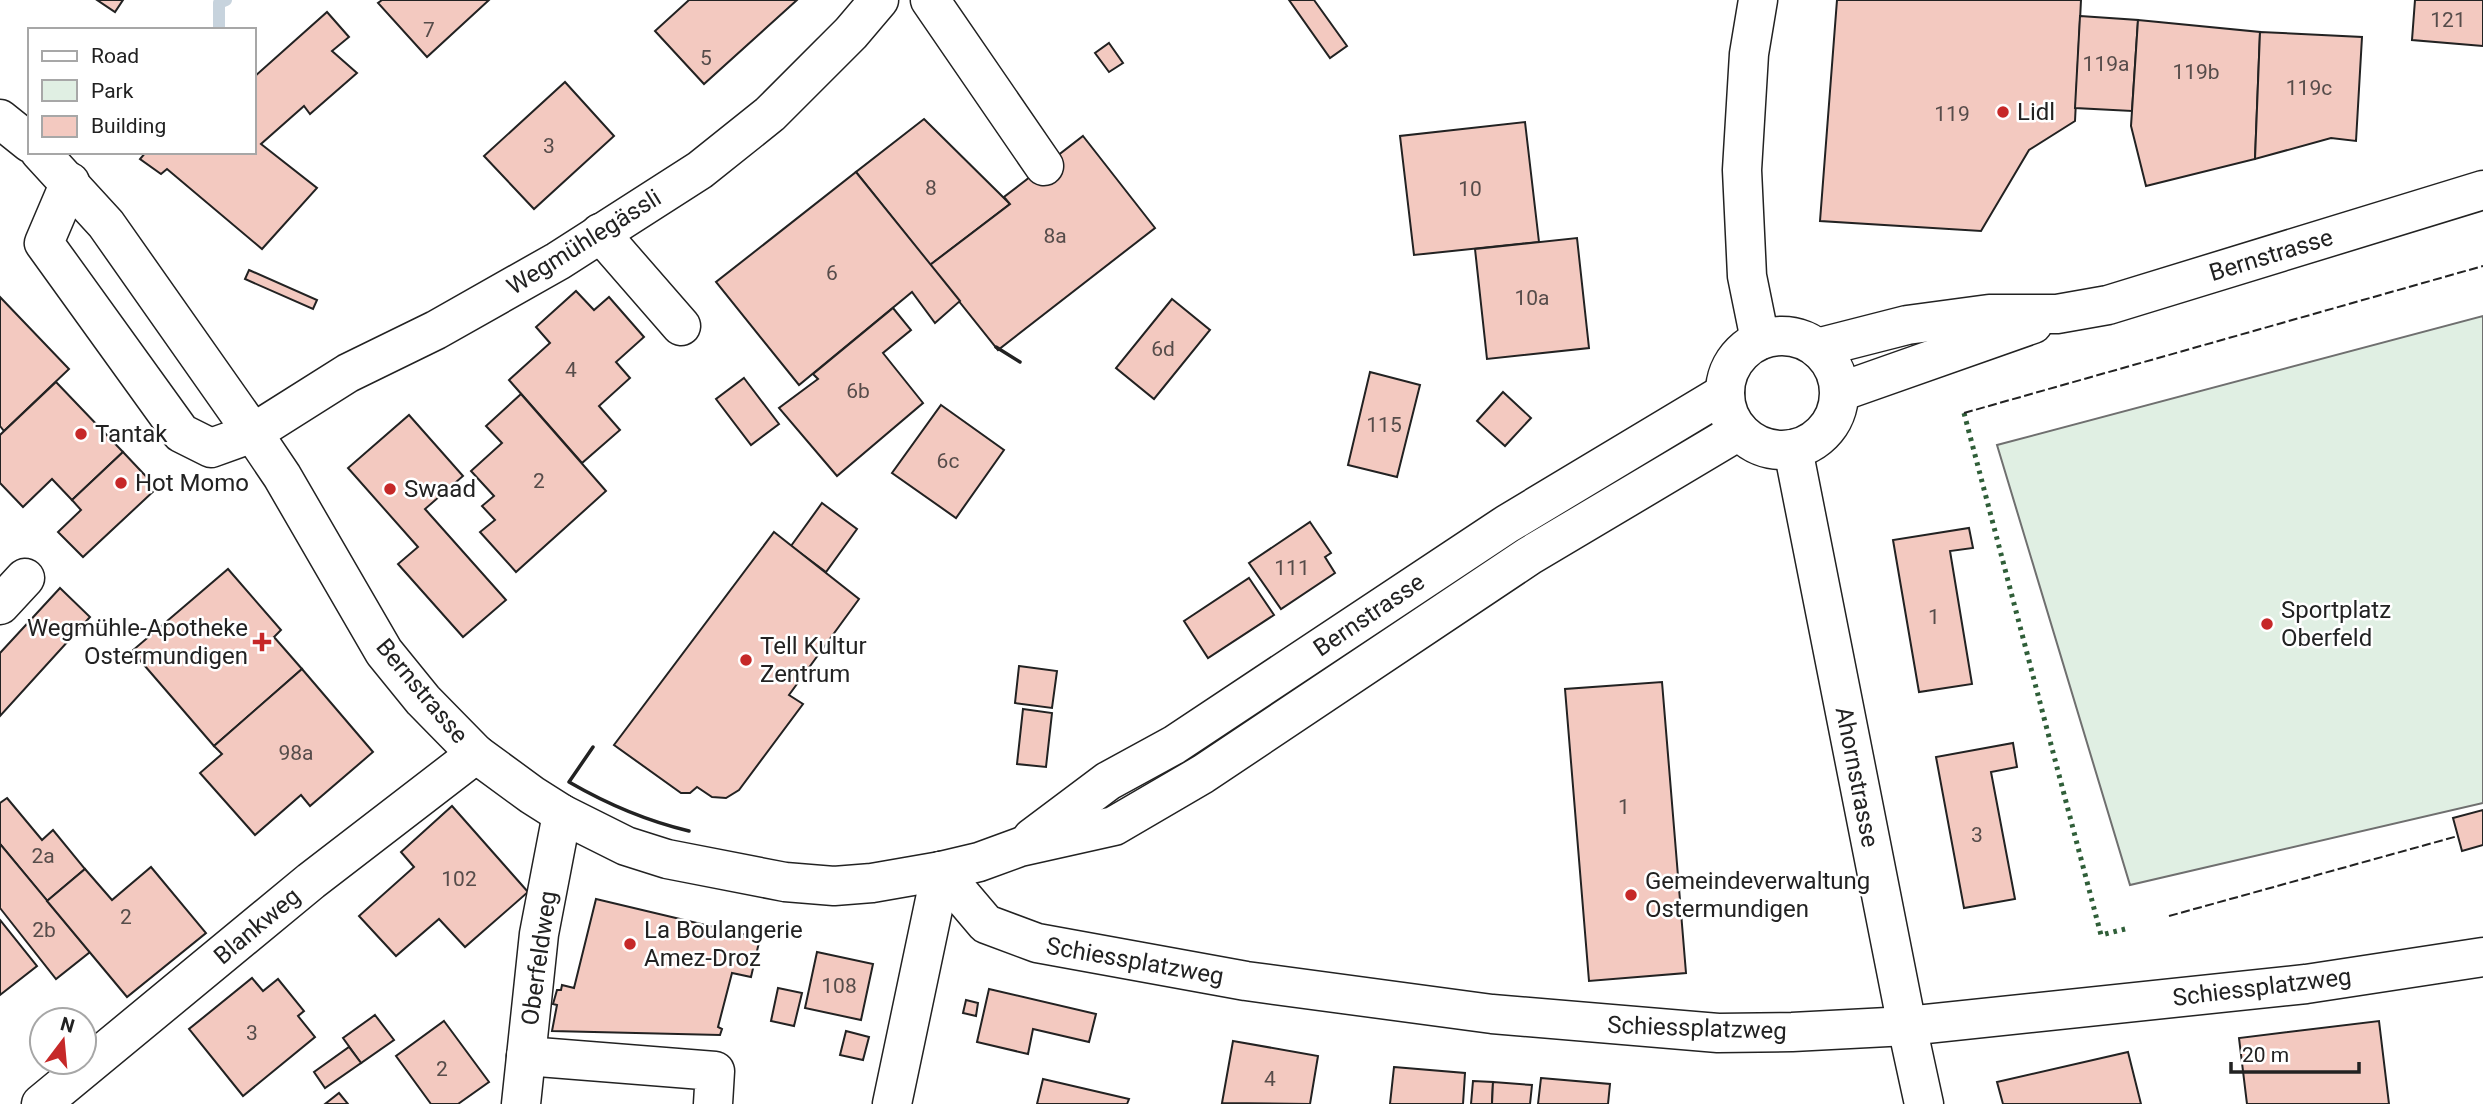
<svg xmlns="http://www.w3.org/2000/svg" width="2483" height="1104" font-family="Roboto,sans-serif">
<rect width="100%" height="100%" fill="#fff"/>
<polygon fill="#e0efe3" stroke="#6f6f6f" stroke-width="2" points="2483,316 2483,803 2130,885 1997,445"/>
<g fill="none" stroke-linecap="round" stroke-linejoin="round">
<polyline stroke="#c7d3dd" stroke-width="12" points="219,30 219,3 226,0"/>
</g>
<g fill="#f3c9c0" stroke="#222" stroke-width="2">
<polygon points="97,0 123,0 115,12"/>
<polygon points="382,0 489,0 427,57 378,3"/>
<polygon points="689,0 797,0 704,84 655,31"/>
<polygon points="1289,0 1314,0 1347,46 1330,58"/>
<polygon points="1837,0 2081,0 2075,121 2029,150 1981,231 1820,221"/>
<polygon points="2415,0 2483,0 2483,46 2412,40"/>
<polygon points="327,12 349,37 332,51 357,73 310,114 304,106 261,144 317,188 262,249 167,169 161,174 140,159 146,152 254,152 254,77"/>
<polygon points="2080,16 2138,20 2132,111 2075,108"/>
<polygon points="2138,20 2260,32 2255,159 2146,186 2131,126"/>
<polygon points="2260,32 2362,37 2356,141 2331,138 2255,159"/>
<polygon points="1109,43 1123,63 1109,72 1095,53"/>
<polygon points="565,82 614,136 534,209 484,156"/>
<polygon points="924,119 1010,204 930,265 856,172"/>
<polygon points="1525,122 1539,242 1414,255 1400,136"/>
<polygon points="1083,136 1155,228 998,350 930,265 1010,204 1004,197"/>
<polygon points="856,172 960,301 935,323 912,292 799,385 716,282"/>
<polygon points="1577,238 1589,348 1487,359 1475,249"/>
<polygon points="249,270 317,300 313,309 245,279"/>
<polygon points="576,291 594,310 609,297 644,337 616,362 630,378 599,406 620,430 582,463 509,380 550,343 536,327"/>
<polygon points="0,297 69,369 4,431 0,426"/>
<polygon points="1172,299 1210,330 1154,399 1116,368"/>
<polygon points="893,308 911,330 883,353 923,403 837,476 779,408 818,379 813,374"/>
<polygon points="1370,372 1420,385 1397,477 1348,465"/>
<polygon points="744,378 779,424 751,445 716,399"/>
<polygon points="56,382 123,452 72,500 52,479 23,507 0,483 0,435"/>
<polygon points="1503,392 1531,418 1505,446 1477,421"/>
<polygon points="521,394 606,491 516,572 480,532 495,520 482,506 494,496 471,471 502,443 486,426"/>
<polygon points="941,405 1004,450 956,518 892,473"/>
<polygon points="409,415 463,476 425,509 506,600 463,637 398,564 418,547 348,468"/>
<polygon points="123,452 157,488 83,557 58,532 81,510 72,500"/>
<polygon points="822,503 857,529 826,572 791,546"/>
<polygon points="1310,522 1331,553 1325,557 1335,573 1281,609 1249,563"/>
<polygon points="1969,528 1973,548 1950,551 1972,684 1919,692 1893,540"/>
<polygon points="774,532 859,599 789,695 803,704 739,790 726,798 712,797 697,787 690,793 681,793 614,745"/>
<polygon points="228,569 281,630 274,637 302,669 214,746 132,651"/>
<polygon points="1249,578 1274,615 1208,658 1184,621"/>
<polygon points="60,588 90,617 0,716 0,653"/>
<polygon points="1019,666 1057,671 1052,708 1015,703"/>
<polygon points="302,669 373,752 310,806 301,795 255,835 200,773 222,754 214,746"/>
<polygon points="1662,682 1686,973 1589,981 1565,689"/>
<polygon points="1023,709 1052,713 1046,767 1017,764"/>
<polygon points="2013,743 2017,767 1991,772 2015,899 1964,908 1936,757"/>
<polygon points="7,798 42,840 53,830 85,869 47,901 0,844 0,803"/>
<polygon points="452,806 528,892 465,947 439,919 396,956 359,916 414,867 401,852"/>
<polygon points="2483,810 2483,845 2462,851 2453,818"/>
<polygon points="0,844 90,952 56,979 0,908"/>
<polygon points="151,867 206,933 127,997 47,901 85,869 112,900"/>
<polygon points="596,899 760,938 751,977 732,973 718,1027 722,1029 720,1035 552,1031 557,1005 553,1004 557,990 561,990 562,985 574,988"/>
<polygon points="0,920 37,966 0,995"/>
<polygon points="817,952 873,964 861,1020 805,1008"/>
<polygon points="252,978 263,991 278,979 304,1011 298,1016 315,1037 243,1096 189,1029"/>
<polygon points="778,988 802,993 794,1026 771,1021"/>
<polygon points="989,989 1096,1014 1089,1042 1033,1029 1028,1054 977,1042"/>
<polygon points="966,1000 978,1003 976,1016 963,1013"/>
<polygon points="375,1015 394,1040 361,1063 343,1038"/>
<polygon points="444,1021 489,1082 458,1104 431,1104 396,1056"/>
<polygon points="2379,1021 2389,1104 2247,1104 2239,1038"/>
<polygon points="846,1031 869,1037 863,1060 840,1055"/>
<polygon points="1233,1041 1318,1056 1310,1104 1222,1103"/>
<polygon points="349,1047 361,1063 325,1088 314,1072"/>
<polygon points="2128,1052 2141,1104 2003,1104 1997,1082"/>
<polygon points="1394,1067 1465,1073 1463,1104 1390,1104"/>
<polygon points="1541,1078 1610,1084 1608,1104 1538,1104"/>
<polygon points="1043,1079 1129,1099 1127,1104 1037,1104"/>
<polygon points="1473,1081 1493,1082 1492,1104 1471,1104"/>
<polygon points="1493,1082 1532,1085 1530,1104 1492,1104"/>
<polygon points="339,1093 348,1104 325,1104"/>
</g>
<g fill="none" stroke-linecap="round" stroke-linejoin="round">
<g stroke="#222" stroke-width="41">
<g id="minor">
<polyline points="930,0 1044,166"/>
<polyline points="1758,0 1749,54 1742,170 1747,276 1760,340"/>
<polyline points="70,182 44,243 181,433 211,448 253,433 348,373 436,330 558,261 700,170 770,114 851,33 879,0"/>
<polyline points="600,233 681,326"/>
<polyline points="1793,449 1907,1026 1924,1104"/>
<polyline points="0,605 25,578"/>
<polyline points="941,871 986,924 1037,943 1246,981 1492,1014 1718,1033 1792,1032 1907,1026 2306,984 2483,957"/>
<polyline points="526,1056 715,1071 713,1104"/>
<polyline points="41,1104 311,881 476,754"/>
<polyline points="521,1104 539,934 562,814"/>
<polyline points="892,1104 941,871"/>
</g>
</g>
<g stroke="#222" stroke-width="41">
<g id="major">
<polyline points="0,119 30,143"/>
<polyline points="40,152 106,224 253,433 282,476 384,652 423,700 476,754 532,795 562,814 626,846 667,859 785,882 834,886 872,883 941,871 979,862 1020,847 1114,826 1203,774 1529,556 1739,431"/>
<circle cx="1782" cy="393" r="57"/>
<polyline points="1817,348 1907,325 1989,314 2057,314 2108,305 2483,190"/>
<polyline points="1840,392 2033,324"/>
<polyline points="1032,838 1108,781 1174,745 1507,524 1725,393"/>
</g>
</g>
<use href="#minor" stroke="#fff" stroke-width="38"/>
<use href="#major" stroke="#fff" stroke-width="38"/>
<polyline stroke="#2f5e38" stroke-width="5" stroke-dasharray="3.5 5" stroke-linecap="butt" points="1964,413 2101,935 2129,928"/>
<g stroke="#222" stroke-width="2" stroke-dasharray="9 3.5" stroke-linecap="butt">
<polyline points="1964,413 2483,266"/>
<polyline points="2169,916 2458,836"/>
</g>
<g stroke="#222" stroke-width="3.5">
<polyline points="996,347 1020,362"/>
<path d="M 593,747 L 569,782 C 607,804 647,821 689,831"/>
</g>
</g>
<g fill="#c62828" stroke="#fff" stroke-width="2.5">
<circle cx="2003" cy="112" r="7"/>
<circle cx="81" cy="434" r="7"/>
<circle cx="121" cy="483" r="7"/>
<circle cx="390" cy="489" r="7"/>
<circle cx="2267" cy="624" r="7"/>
<path d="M258.5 631.5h7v7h7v7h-7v7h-7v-7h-7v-7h7z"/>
<circle cx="746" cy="660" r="7"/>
<circle cx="1631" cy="895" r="7"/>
<circle cx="630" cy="944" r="7"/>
</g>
<g text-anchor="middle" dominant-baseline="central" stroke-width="5" stroke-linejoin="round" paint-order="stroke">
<g font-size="21" fill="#564c4a">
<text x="2448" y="20">121</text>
<text x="429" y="30">7</text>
<text x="706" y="58">5</text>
<text x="2106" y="64">119a</text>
<text x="2196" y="72">119b</text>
<text x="2309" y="88">119c</text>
<text x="1952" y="114">119</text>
<text x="549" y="146">3</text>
<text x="931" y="188">8</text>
<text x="1470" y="189">10</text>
<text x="1055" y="236">8a</text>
<text x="832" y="273">6</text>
<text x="1532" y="298">10a</text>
<text x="1163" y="349">6d</text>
<text x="571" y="370">4</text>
<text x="858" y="391">6b</text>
<text x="1384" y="425">115</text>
<text x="948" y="461">6c</text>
<text x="539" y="481">2</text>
<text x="1292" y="568">111</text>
<text x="1934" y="617">1</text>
<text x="296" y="753">98a</text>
<text x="1624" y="807">1</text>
<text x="1977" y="835">3</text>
<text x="43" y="856">2a</text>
<text x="459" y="879">102</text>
<text x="126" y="917">2</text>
<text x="44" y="930">2b</text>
<text x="839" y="986">108</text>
<text x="252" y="1033">3</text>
<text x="442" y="1069">2</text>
<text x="1270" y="1079">4</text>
</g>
<g font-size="24" fill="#222" stroke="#fff" text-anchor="start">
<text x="2017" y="112">Lidl</text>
<text x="95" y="434">Tantak</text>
<text x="135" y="483">Hot Momo</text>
<text x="404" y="489">Swaad</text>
<text x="2281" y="610">Sportplatz<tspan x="2281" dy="28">Oberfeld</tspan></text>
<text x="248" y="628" text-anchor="end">Wegmühle-Apotheke<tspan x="248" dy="28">Ostermundigen</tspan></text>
<text x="760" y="646">Tell Kultur<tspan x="760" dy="28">Zentrum</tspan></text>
<text x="1645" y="881">Gemeindeverwaltung<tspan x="1645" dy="28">Ostermundigen</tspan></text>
<text x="644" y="930">La Boulangerie<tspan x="644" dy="28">Amez-Droz</tspan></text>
</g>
<g font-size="24" fill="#222" stroke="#fff">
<text transform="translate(584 242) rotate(-32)">Wegmühlegässli</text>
<text transform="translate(2271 255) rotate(-17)">Bernstrasse</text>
<text transform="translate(1369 615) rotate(-34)">Bernstrasse</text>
<text transform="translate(422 691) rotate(50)">Bernstrasse</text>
<text transform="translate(1857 777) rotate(79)">Ahornstrasse</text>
<text transform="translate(257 926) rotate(-40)">Blankweg</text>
<text transform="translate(539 958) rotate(-82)">Oberfeldweg</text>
<text transform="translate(1135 961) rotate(10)">Schiessplatzweg</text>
<text transform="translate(2262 987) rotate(-7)">Schiessplatzweg</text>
<text transform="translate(1697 1028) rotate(2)">Schiessplatzweg</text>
</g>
</g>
<rect x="28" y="28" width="228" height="126" fill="#ffffff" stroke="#a7a7a7" stroke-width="2"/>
<rect x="42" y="51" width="35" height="10" fill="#ffffff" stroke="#a7a7a7" stroke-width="2"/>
<text x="91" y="63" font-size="21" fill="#222222">Road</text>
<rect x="42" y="80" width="35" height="21" fill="#e0efe3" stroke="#a7a7a7" stroke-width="2"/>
<text x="91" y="98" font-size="21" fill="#222222">Park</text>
<rect x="42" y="116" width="35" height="21" fill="#f3c9c0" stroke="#a7a7a7" stroke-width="2"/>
<text x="91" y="133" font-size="21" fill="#222222">Building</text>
<g transform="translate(63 1041) rotate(16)"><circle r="33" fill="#ffffff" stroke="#a7a7a7" stroke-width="2"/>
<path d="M0-5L12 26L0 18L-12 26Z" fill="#c62828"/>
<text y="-10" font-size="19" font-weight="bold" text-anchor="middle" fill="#222222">N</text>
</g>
<path d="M2231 1062v10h128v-10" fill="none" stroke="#222222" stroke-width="3.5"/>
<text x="2242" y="1062" font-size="21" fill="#222222" stroke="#ffffff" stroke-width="5" paint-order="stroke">20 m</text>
</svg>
